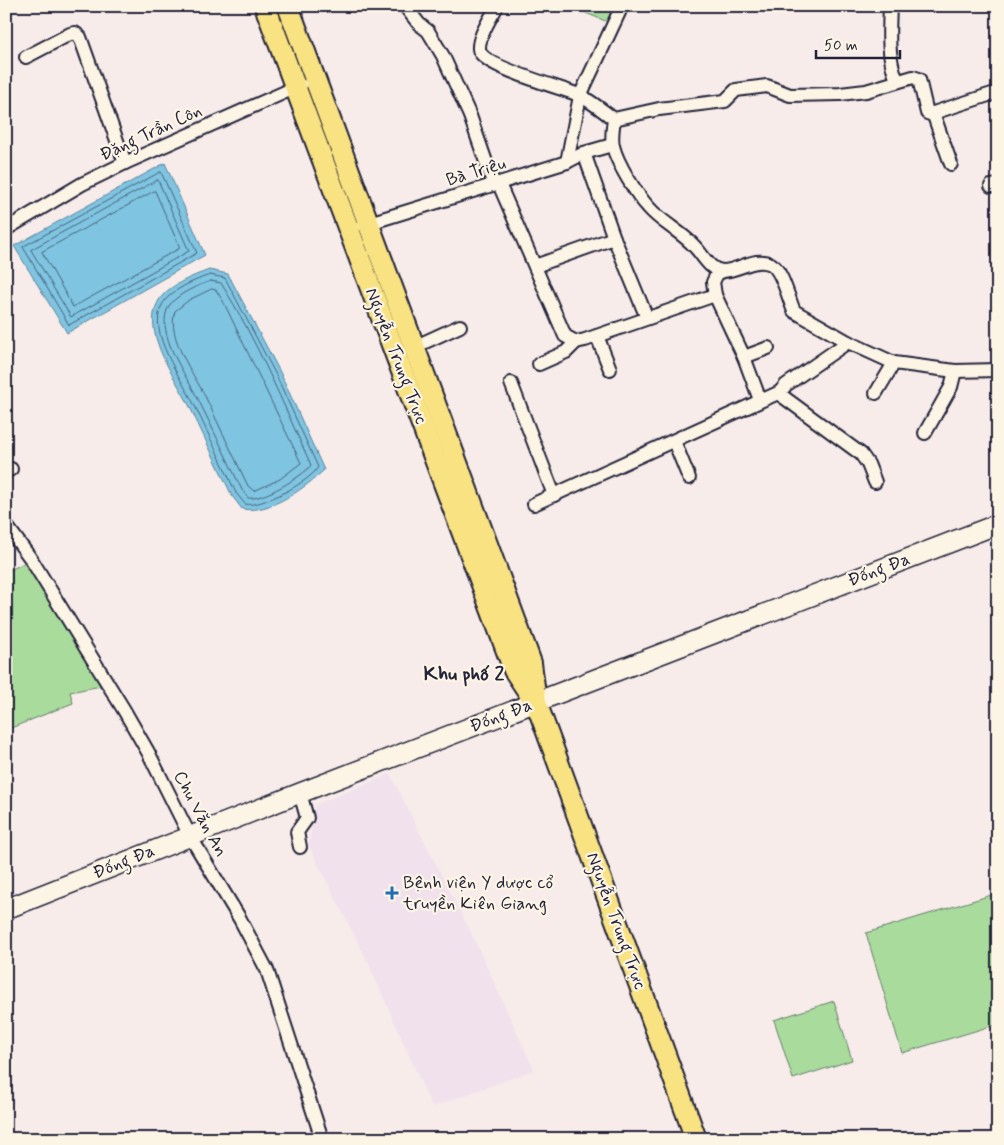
<svg xmlns="http://www.w3.org/2000/svg" width="1004" height="1145" font-family="Mynerve,sans-serif">
<rect width="100%" height="100%" fill="#f7ece9"/>
<filter id="ink" filterUnits="userSpaceOnUse"><feTurbulence type="fractalNoise" baseFrequency=".02" numOctaves="2"/><feDisplacementMap in="SourceGraphic" scale="10" xChannelSelector="R" yChannelSelector="G"/><feConvolveMatrix kernelMatrix="1 2 1 2 8 2 1 2 1" color-interpolation-filters="sRGB"/></filter>
<g filter="url(#ink)">
<polygon fill="#f0e1ed" points="390,774 475,941 534,1070 432,1107 367,960 309,846 315,805"/>
<g fill="#a8db9c" stroke="#657e6c">
<polygon points="568,6 630,6 618,26"/>
<polygon points="26,562 101,686 70,692 73,703 6,730 6,572"/>
<polygon points="998,893 998,1024 902,1053 866,933"/>
<polygon points="834,1001 852,1060 793,1079 774,1020"/>
</g>
<g fill="#7fc4e0" stroke="#5a839e">
<polygon points="165,163 205,255 67,333 14,246"/>
<path d="M 209,270 L 228,274 L 280,372 L 324,470 C 305,488 270,514 242,509 L 232,496 C 218,466 203,435 189,405 C 176,379 141,332 158,302 C 166,286 193,276 209,270 Z"/>
</g>
<g fill="none" stroke-linecap="round" stroke-linejoin="round">
<g stroke="#47637d" stroke-width="1">
<polygon points="161,172 197,253 69,325 23,247"/>
<polygon points="158,180 189,251 71,317 31,250"/>
<polygon points="155,191 180,248 73,307 42,252"/>
<path d="M 210,275 L 225,278 L 276,375 L 318,467 C 311,481 261,508 245,504 L 236,493 C 222,463 208,433 194,404 C 182,380 147,332 162,305 C 170,290 195,280 210,275 Z"/>
<path d="M 211,281 L 221,283 C 257,340 283,404 311,465 C 304,476 261,501 248,498 L 242,490 C 227,459 213,429 198,399 C 187,376 157,337 167,310 C 172,296 198,285 211,281 Z"/>
<path d="M 212,289 L 216,290 L 223,301 L 301,463 L 280,479 L 254,491 L 248,486 C 234,456 219,426 205,396 C 194,374 166,337 175,311 L 189,300 Z"/>
</g>
<g stroke="#22223b" stroke-width="16">
<g id="street">
<polyline points="405,6 419,24 428,31 443,56 470,116 494,185"/>
<path d="M 497,6 C 491,18 478,36 479,49 C 480,66 562,88 579,95 C 591,101 603,111 614,119 C 613,127 611,138 613,146 C 617,163 636,194 649,208 C 662,223 682,232 695,247 C 703,255 710,271 723,271 C 738,271 756,256 771,264 C 782,270 789,300 794,311 L 848,342 L 894,363 L 955,371 L 998,370"/>
<path d="M 890,6 C 889,31 887,57 897,80"/>
<polyline points="26,57 70,34 75,33 80,37 125,163"/>
<polyline points="933,113 951,164"/>
<polyline points="614,119 659,109 725,101 736,90 767,86 790,95 840,94 866,91 913,77 919,79 927,113 930,114 998,92"/>
<polyline points="584,153 614,238 647,318"/>
<polyline points="567,162 580,96 622,6"/>
<polyline points="499,184 565,336 576,342 585,340 715,295"/>
<polyline points="991,186 998,185"/>
<polyline points="363,225 567,162 584,153 612,145"/>
<polyline points="6,229 82,184 125,163 301,85"/>
<polyline points="535,266 614,238"/>
<polyline points="723,271 717,274 713,282 715,295 744,357 760,400"/>
<polyline points="597,336 610,369"/>
<polyline points="412,348 460,326"/>
<polyline points="744,357 768,348"/>
<polyline points="539,364 566,352 576,342"/>
<polyline points="511,383 554,495"/>
<polyline points="779,393 786,385 848,342"/>
<polyline points="876,393 894,363"/>
<polyline points="925,433 951,387 955,371"/>
<polyline points="674,441 689,478"/>
<polyline points="6,472 11,469"/>
<polyline points="534,504 778,393 861,454 868,464 875,482"/>
<polyline points="6,525 31,559 124,710 148,752 190,836 240,919 267,970 322,1139"/>
<polyline points="300,847 297,832 307,818 300,793"/>
</g>
</g>
<g stroke="#22223b" stroke-width="22">
<polyline id="secondary" points="6,909 300,793 998,524"/>
</g>
<g stroke="#22223b" stroke-width="24">
<g id="primary">
<polyline points="265,6 514,670 533,699"/>
<path d="M 288,6 C 370,225 449,444 531,663 L 536,702 L 696,1139"/>
</g>
</g>
<use href="#street" stroke="#fcf5e5" stroke-width="12"/>
<use href="#secondary" stroke="#fcf5e5" stroke-width="19"/>
<use href="#primary" stroke="#f8e281" stroke-width="20"/>
</g>
</g>
<path fill="#1f6fb2" stroke="#fcf5e5" stroke-width="2" d="M389.5 885.5h5v5h5v5h-5v5h-5v-5h-5v-5h5z"/>
<g text-anchor="middle" dominant-baseline="central" stroke-width="4.5" stroke-linejoin="round" paint-order="stroke">
<g font-size="18" fill="#22223b" stroke="#fcf5e5">
<text transform="translate(151 133) rotate(-25)">Đặng Trần Côn</text>
<text transform="translate(476 172) rotate(-17)">Bà Triệu</text>
<text transform="translate(396 356) rotate(69)">Nguyễn Trung Trực</text>
<text transform="translate(879 570) rotate(-21)">Đống Đa</text>
<text transform="translate(501 716) rotate(-21)">Đống Đa</text>
<text transform="translate(200 814) rotate(62)">Chu Văn An</text>
<text transform="translate(124 862) rotate(-22)">Đống Đa</text>
<text transform="translate(616 921) rotate(70)">Nguyễn Trung Trực</text>
</g>
<g font-size="18" fill="#22223b" stroke="#fcf5e5" text-anchor="start">
<text x="403" y="883">Bệnh viện Y dược cổ<tspan x="403" dy="21">truyền Kiên Giang</tspan></text>
</g>
<g font-size="20" font-weight="bold" fill="#22223b" stroke="#fcf5e5">
<text x="464" y="674">Khu phố 2</text>
</g>
</g>
<rect width="1004" height="1145" fill="none" stroke="#fcf5e5" stroke-width="25"/>
<rect x="12" y="12" width="979" height="1120" fill="none" stroke="#22223b" stroke-width="2" filter="url(#ink)"/>
<path d="M816 50v8h84v-8" fill="none" stroke="#22223b" stroke-width="2.5"/>
<text x="824" y="50" font-size="15" fill="#22223b" stroke="#fcf5e5" stroke-width="4" paint-order="stroke">50 m</text>
</svg>
